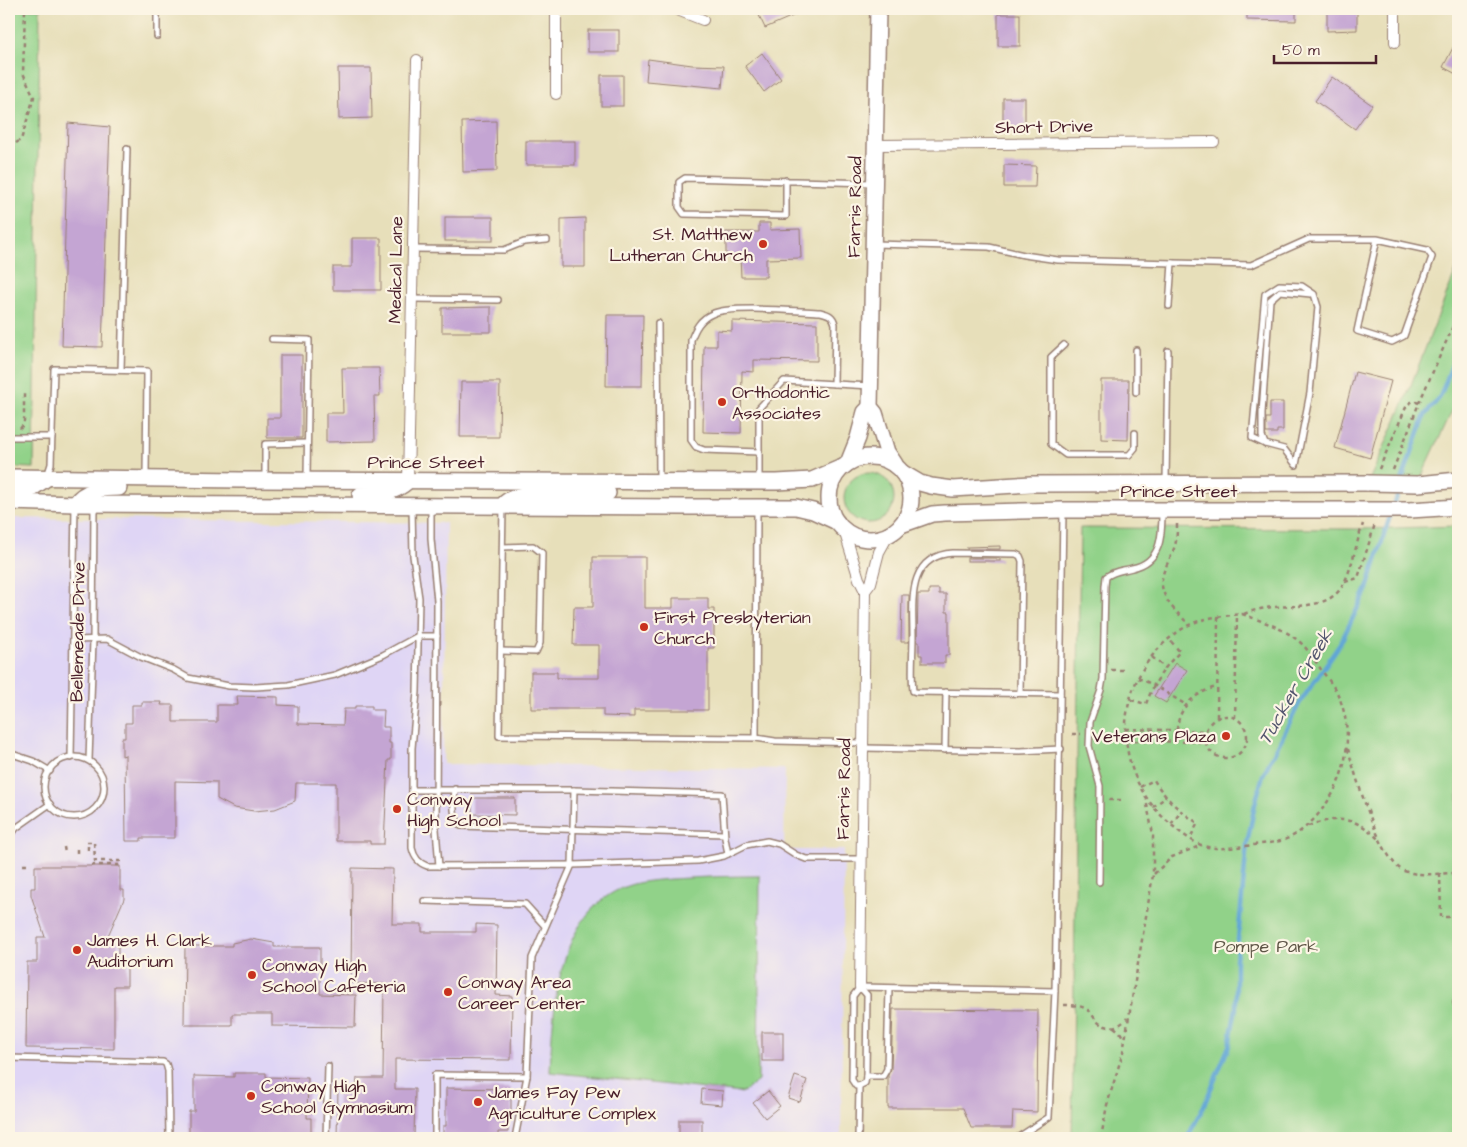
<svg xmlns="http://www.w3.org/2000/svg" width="1467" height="1147" font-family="'Architects Daughter',sans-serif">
<rect width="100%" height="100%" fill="#fcf5e5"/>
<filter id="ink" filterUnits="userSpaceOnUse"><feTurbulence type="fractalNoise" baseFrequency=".02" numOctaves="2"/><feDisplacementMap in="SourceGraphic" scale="10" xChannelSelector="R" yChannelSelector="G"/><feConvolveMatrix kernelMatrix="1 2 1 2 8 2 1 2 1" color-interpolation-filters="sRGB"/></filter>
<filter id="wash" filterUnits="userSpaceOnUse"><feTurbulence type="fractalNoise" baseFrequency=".0096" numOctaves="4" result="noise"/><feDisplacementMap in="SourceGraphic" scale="20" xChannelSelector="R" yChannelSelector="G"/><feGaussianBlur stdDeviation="1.12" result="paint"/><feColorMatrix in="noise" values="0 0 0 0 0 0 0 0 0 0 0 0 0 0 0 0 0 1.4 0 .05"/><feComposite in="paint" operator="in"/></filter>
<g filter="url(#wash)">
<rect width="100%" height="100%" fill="#e7dfba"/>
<polygon fill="#dfd5f5" points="9,518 446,523 443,764 785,769 784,850 844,850 841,1138 9,1138"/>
<g fill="#91d289" stroke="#6e785a">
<polygon points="9,9 40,9 34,468 9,467"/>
<polygon points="1458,265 1458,398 1418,484 1368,483 1407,395"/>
<circle cx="869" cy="498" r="25"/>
<polygon points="1458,526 1458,1138 1072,1138 1080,528 1361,529"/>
<path d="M 760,876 L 758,1081 L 742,1093 L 550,1072 C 553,1009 556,912 627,886 C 641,881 658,880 672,879 C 702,877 731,876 760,876 Z"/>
</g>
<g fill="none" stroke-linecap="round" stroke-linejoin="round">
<g stroke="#61a6d6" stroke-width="4.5">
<polyline points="1402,480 1425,415 1440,397 1458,349"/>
<polyline points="1394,506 1400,487"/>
<polyline points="1187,1138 1202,1110 1229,1046 1236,1008 1236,961 1247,844 1255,804 1263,775 1299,704 1340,644 1367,589 1391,513"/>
</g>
</g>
<g id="blocks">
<g fill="#c4a5d3">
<polygon points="756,9 809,9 765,28"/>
<polygon points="1247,9 1296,9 1296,21 1247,20"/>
<polygon points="1327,9 1357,9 1357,30 1327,31"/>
<rect x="998" y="14" width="22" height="32"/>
<rect x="588" y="30" width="31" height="22"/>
<polygon points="1458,38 1458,75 1443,67"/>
<polygon points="762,53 781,79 764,92 745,66"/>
<polygon points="648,59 692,65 724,66 722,88 646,81"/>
<polygon points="338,68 371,68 372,118 339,119"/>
<rect x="601" y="75" width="22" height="31"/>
<polygon points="1332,77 1372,105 1355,129 1315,101"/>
<rect x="1003" y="98" width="22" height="31"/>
<polygon points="496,121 497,171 463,172 462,122"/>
<polygon points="68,123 110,127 102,347 62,346"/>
<rect x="526" y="141" width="49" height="24"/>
<polygon points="1004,165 1036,166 1035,187 1004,187"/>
<rect x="445" y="217" width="48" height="24"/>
<polygon points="585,218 585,267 561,267 561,219"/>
<polygon points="759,223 770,223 770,230 800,229 801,258 766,259 766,277 741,277 740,256 726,257 726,232 759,232"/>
<polygon points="352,238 381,238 381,290 333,290 333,267 352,267"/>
<polygon points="491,307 491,332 442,332 442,308"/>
<polygon points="607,315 643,315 642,386 606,386"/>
<polygon points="732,321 817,323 817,361 754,360 754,372 742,371 741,433 703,432 704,346 717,346 717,330 732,331"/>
<polygon points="280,355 302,355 302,438 267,438 267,418 280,418"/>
<polygon points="342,368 379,368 380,396 374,396 375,441 326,442 326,413 343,413"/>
<polygon points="1355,372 1391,381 1370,458 1335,448"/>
<polygon points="1101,380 1129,380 1128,440 1101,439"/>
<polygon points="461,382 500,382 499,437 460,437"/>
<polygon points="1270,402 1283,402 1283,430 1277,430 1277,433 1266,433 1266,418 1270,418"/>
<polygon points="1000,546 1000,549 967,549 967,547"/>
<polygon points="593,557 645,557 645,608 673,608 673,598 708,598 708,609 714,609 714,648 708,648 708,710 634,710 634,717 603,716 603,709 531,709 531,672 557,672 557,678 599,678 599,645 573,645 574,607 593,607"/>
<rect x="967" y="558" width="33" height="3"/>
<polygon points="929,589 939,589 939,594 946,594 946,612 949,612 949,655 945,655 945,663 922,663 922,655 919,655 919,642 917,642 918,596 918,594 929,594"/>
<polygon points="902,595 909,595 909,642 901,642"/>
<polygon points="1175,663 1187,670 1166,703 1154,696"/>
<polygon points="237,696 278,697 278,705 298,706 298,724 343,725 344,709 355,709 355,706 372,706 372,710 384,710 383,727 389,727 389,743 391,743 391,760 388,760 384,844 370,844 370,841 336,841 336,783 296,783 295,801 275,809 254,811 234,808 217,799 217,782 175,781 175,838 141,838 141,841 126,841 125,755 122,756 122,738 125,738 125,723 132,723 132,705 142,705 142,702 162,702 161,705 173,705 173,722 217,722 217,705 238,705"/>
<polygon points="472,798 515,798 515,815 472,814"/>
<polygon points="35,866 120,866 120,890 124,890 124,899 107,938 118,939 118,963 127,963 127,986 114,986 114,1049 26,1048 27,962 37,962 37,937 45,937 31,895 31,888 35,888"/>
<polygon points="352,868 393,869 392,924 422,924 422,932 476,932 476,924 497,925 496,995 512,996 511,1060 395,1059 395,1089 415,1089 414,1138 337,1138 338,1088 356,1088 357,1078 383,1078 384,984 351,983"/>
<polygon points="251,939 274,943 274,947 320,947 320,994 356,995 355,1027 272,1026 272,1014 232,1014 232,1025 184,1025 185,946 232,946 232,943"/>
<polygon points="893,1009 1038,1010 1037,1112 1013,1111 1012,1128 971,1128 963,1108 888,1108 888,1075 891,1069"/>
<rect x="762" y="1032" width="21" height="29"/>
<polygon points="234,1073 266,1073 266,1077 308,1078 307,1118 311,1118 311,1138 189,1138 189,1111 194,1111 194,1076 234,1077"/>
<polygon points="795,1076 807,1080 800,1102 788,1098"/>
<polygon points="446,1088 511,1089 511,1116 508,1116 508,1132 498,1132 498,1138 443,1138 443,1126 446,1126"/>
<polygon points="702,1089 723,1091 722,1105 701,1103"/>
<polygon points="768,1091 780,1106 765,1118 753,1103"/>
<rect x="679" y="1120" width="23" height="18"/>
</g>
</g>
</g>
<g filter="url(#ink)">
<use href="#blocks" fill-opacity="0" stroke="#987f72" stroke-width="1"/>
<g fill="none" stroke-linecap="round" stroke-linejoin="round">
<g stroke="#987f72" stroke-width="8">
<g id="lane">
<polyline points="157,36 157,9"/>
<polyline points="786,180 786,216 684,214 679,207 679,182 685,178 873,183"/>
<polyline points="874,244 989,247 1024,255 1058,260 1251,265 1309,239 1377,239 1427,250 1432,257 1404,336 1392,342 1357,331 1377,239"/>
<polyline points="413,249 504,250 524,242 547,240"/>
<polygon points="1279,285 1302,286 1314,294 1318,307 1310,393 1296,465 1284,449 1265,444 1252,438 1265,294"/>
<polyline points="412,299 498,300"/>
<polyline points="1169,306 1172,263"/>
<polyline points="658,323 659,479"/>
<polyline points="272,339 309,340 307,477"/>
<polyline points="1064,345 1051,357 1051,444 1066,455 1129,455 1135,448 1135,433"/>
<polyline points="121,370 127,149"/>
<polyline points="1136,392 1136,350"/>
<polyline points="9,437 52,437"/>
<polyline points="1265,444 1262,436 1262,413 1270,300 1280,291 1311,294"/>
<path d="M 759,452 L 704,450 L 696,447 L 691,440 L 691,340 C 695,329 700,319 712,314 C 729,305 797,311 820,312 C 828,314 833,315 835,324 L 834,384"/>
<polyline points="47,476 51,464 54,369 147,371 146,476"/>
<polyline points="265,477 265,444 307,443"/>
<polyline points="759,479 759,408 784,381 870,386"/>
<polyline points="1166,481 1168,351"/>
<polyline points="431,507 431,539 437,601 436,829 439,866"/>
<path d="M 412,508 L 413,556 L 419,598 L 417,692 L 412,748 L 412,848 C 414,857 418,863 427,866 L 572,865 L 532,958 L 527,1076 L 515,1138"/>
<polyline points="503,508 499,736 756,738 757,509"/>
<polyline points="74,640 107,639 141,657 174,670 188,678 229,686 255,687 288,685 335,675 383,655 418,636 437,636"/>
<polyline points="501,651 536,652 540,643 542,553 533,546 503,547"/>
<path d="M 1020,693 L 1022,561 L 1020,556 L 1016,554 L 953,553 C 906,556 913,603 913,636 C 913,654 911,673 913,691 L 916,692 L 1060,694"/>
<polyline points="756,738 775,741 863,743"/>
<polyline points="864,748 1020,751 1061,749"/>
<polyline points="945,750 946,692"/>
<polyline points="9,753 33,761 50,771"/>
<circle cx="74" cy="787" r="30"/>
<polyline points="71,758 75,505"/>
<polyline points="89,760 93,640 94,506"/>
<path d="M 455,789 C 454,802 451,815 461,826 L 724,834"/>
<polyline points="412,790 574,790 722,794 725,838 728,854"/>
<polyline points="574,790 572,865 698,861 724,856 746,845 767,841 779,844 796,855 806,859 861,859"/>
<polyline points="9,838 16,828 50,804"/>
<path d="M 1099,882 L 1100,786 L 1089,746 L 1090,722 L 1101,690 L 1103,679 L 1105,586 L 1106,577 C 1115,570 1122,571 1132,568 C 1162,562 1162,535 1162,511"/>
<polyline points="424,901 525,904 545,926"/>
<polyline points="1458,906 1458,905"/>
<path d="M 860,987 L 1055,991 C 1059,831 1060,672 1063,512"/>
<polyline points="1456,1003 1458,1008"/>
<polyline points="9,1058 163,1062 166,1064 168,1071 169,1138"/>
<polyline points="866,1076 883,1076 887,1069 889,988"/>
<polyline points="859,1086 856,1086 852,1080 853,996 860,987"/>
<polyline points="859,1086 865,1083 866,1076 867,995 860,987"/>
<polyline points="435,1137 435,1075 527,1076"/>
<polyline points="326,1138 328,1066"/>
<polyline points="858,1138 859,1086"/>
<polyline points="1017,1138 1049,1117 1055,991"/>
</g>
</g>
<g stroke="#987f72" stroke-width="12">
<g id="street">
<polyline points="675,9 703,20"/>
<polyline points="1395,42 1395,9"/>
<polyline points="556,94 556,9"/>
<polyline points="875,145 1214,142"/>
<polyline points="408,481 417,60"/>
<polyline points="844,530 859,579 865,591 860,987"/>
<polyline points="865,591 871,583 879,552 889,534"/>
</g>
</g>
<g stroke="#987f72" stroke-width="18">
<g id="secondary">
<polyline points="878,9 870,407 875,413 887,452 895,464"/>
<circle cx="870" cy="498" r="41"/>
<polyline points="848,463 858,438 865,412 870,407"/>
<polyline points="903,473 920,483 931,486 953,489 1031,484 1368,483"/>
<polyline points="9,477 241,480 777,482 812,480 840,468"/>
<polyline points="1418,484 1458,480"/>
<polyline points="9,490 31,489 47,478"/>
<path d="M 360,495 C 378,495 394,494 408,481"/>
<polyline points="9,502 75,504 682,507 796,507 813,511 837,522"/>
<path d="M 75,504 C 84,489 104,488 119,488"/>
<path d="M 503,505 C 514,487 587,493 608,493"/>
<polyline points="1410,510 1458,507"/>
<polyline points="901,525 932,514 945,513 1063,510 1359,510"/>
</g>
</g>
<g stroke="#987f72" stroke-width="2.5" stroke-dasharray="4 4" stroke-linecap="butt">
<polyline points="9,147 21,140 34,97 23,73 25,9"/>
<polyline points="20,429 24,423 24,393"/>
<polyline points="1379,469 1407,405 1413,401 1419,403"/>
<polyline points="1393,470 1419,403 1458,315"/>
<path d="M 1177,524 C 1177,533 1177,542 1173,551 C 1166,569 1156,578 1166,598 C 1171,609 1182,615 1188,625"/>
<polyline points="1345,582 1358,578 1375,524"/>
<path d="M 1242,614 C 1264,622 1285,628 1302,644 C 1309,651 1315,661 1320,668 C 1326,677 1335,687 1339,697 C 1353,730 1348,772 1328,801 C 1317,818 1300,836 1280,841 C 1271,843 1262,844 1253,845 C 1237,847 1217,851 1201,845 C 1189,840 1177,830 1167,821 C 1105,765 1114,669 1187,626 C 1203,617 1224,616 1242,614 Z"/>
<path d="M 1244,614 C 1251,611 1259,609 1266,608 C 1291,604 1330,612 1344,583 C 1353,565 1356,543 1363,524"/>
<polyline points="1152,657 1165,668"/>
<polyline points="1111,670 1124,670"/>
<polyline points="1138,678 1154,685 1186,705"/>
<path d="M 1131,700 L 1146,704 C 1153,685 1164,666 1180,652 L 1169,639"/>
<circle cx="1226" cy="737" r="21"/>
<polyline points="1217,717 1218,617"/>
<polyline points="1235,718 1237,615"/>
<polyline points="1126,729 1205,731"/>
<path d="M 1177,730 C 1178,707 1196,692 1217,687"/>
<polyline points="1072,734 1081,734"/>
<polyline points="1126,741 1204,742"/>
<path d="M 1348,749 C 1355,774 1380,861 1404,871 C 1420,877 1441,873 1458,873"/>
<path d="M 1140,787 L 1154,780 C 1165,798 1180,812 1198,823 L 1190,838"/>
<polyline points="1109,800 1122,800"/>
<polyline points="1153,807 1166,797"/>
<polyline points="1171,824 1181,812"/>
<path d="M 1308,826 C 1337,816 1357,816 1379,840"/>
<polyline points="87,842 94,842 95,861 120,861 120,865 88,865"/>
<polyline points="88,846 88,853"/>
<polyline points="64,847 65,853"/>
<polyline points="77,853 77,847"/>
<polyline points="23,865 30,865"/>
<polyline points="1440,873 1441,917 1451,917"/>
<polyline points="1154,874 1172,857 1202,845"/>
<path d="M 1064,1005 C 1072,1005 1081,1005 1088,1010 C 1092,1013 1094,1019 1099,1023 C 1109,1030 1120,1027 1127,1018"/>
<polyline points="1114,1027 1120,1032 1124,1039"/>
<polyline points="1101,1138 1107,1105 1123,1052 1153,875 1153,834 1146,800"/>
</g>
<use href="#lane" stroke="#fff" stroke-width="5"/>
<use href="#street" stroke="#fff" stroke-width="10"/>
<use href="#secondary" stroke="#fff" stroke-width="15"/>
<g stroke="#987f72" stroke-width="18" stroke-linecap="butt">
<g id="secondary-bridge">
<polyline points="1368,483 1418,484"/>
<polyline points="1359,510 1410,510"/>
</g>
</g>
<use href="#secondary-bridge" stroke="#fff" stroke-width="15"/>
</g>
</g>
<g fill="#c8321e" stroke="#fcf5e5" stroke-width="2">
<circle cx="763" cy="244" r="5"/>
<circle cx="722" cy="402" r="5"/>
<circle cx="644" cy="627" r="5"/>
<circle cx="1226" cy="736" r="5"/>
<circle cx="397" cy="809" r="5"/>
<circle cx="77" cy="950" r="5"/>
<circle cx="252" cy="975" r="5"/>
<circle cx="448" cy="992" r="5"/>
<circle cx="251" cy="1096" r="5"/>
<circle cx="478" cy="1102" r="5"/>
</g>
<g text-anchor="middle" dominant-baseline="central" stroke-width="4.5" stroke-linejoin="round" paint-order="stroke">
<g font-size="18" fill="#4a1f2b" stroke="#fcf5e5">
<text transform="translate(1044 127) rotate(-1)">Short Drive</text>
<text transform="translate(855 207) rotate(-89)">Farris Road</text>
<text transform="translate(396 270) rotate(-89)">Medical Lane</text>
<text x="426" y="462">Prince Street</text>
<text x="1179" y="491">Prince Street</text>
<text transform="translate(78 632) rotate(-89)">Bellemeade Drive</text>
<text transform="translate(844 789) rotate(-89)">Farris Road</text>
</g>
<g font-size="18" fill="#4a1f2b" stroke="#fcf5e5" text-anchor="start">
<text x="753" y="234" text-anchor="end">St. Matthew<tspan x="753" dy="21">Lutheran Church</tspan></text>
<text x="732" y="392">Orthodontic<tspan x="732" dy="21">Associates</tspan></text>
<text x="654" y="617">First Presbyterian<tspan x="654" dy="21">Church</tspan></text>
<text x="1216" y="736" text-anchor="end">Veterans Plaza</text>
<text x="407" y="799">Conway<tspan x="407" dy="21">High School</tspan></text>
<text x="87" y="940">James H. Clark<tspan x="87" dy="21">Auditorium</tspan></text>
<text x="262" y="965">Conway High<tspan x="262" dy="21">School Cafeteria</tspan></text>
<text x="458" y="982">Conway Area<tspan x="458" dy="21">Career Center</tspan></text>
<text x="261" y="1086">Conway High<tspan x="261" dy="21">School Gymnasium</tspan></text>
<text x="488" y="1092">James Fay Pew<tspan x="488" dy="21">Agriculture Complex</tspan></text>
</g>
<g font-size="18" fill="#5f5547" stroke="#fcf5e5">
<text x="1266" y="946">Pompe Park</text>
</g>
<g font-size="19" font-style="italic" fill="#53556f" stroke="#fcf5e5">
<text transform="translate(1296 687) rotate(-60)">Tucker Creek</text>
</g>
</g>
<rect width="1467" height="1147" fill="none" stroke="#fcf5e5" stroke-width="30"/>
<path d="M1274 55v8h102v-8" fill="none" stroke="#4a1f2b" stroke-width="2.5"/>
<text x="1282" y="55" font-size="15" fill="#4a1f2b" stroke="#fcf5e5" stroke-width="4" paint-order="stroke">50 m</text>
</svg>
